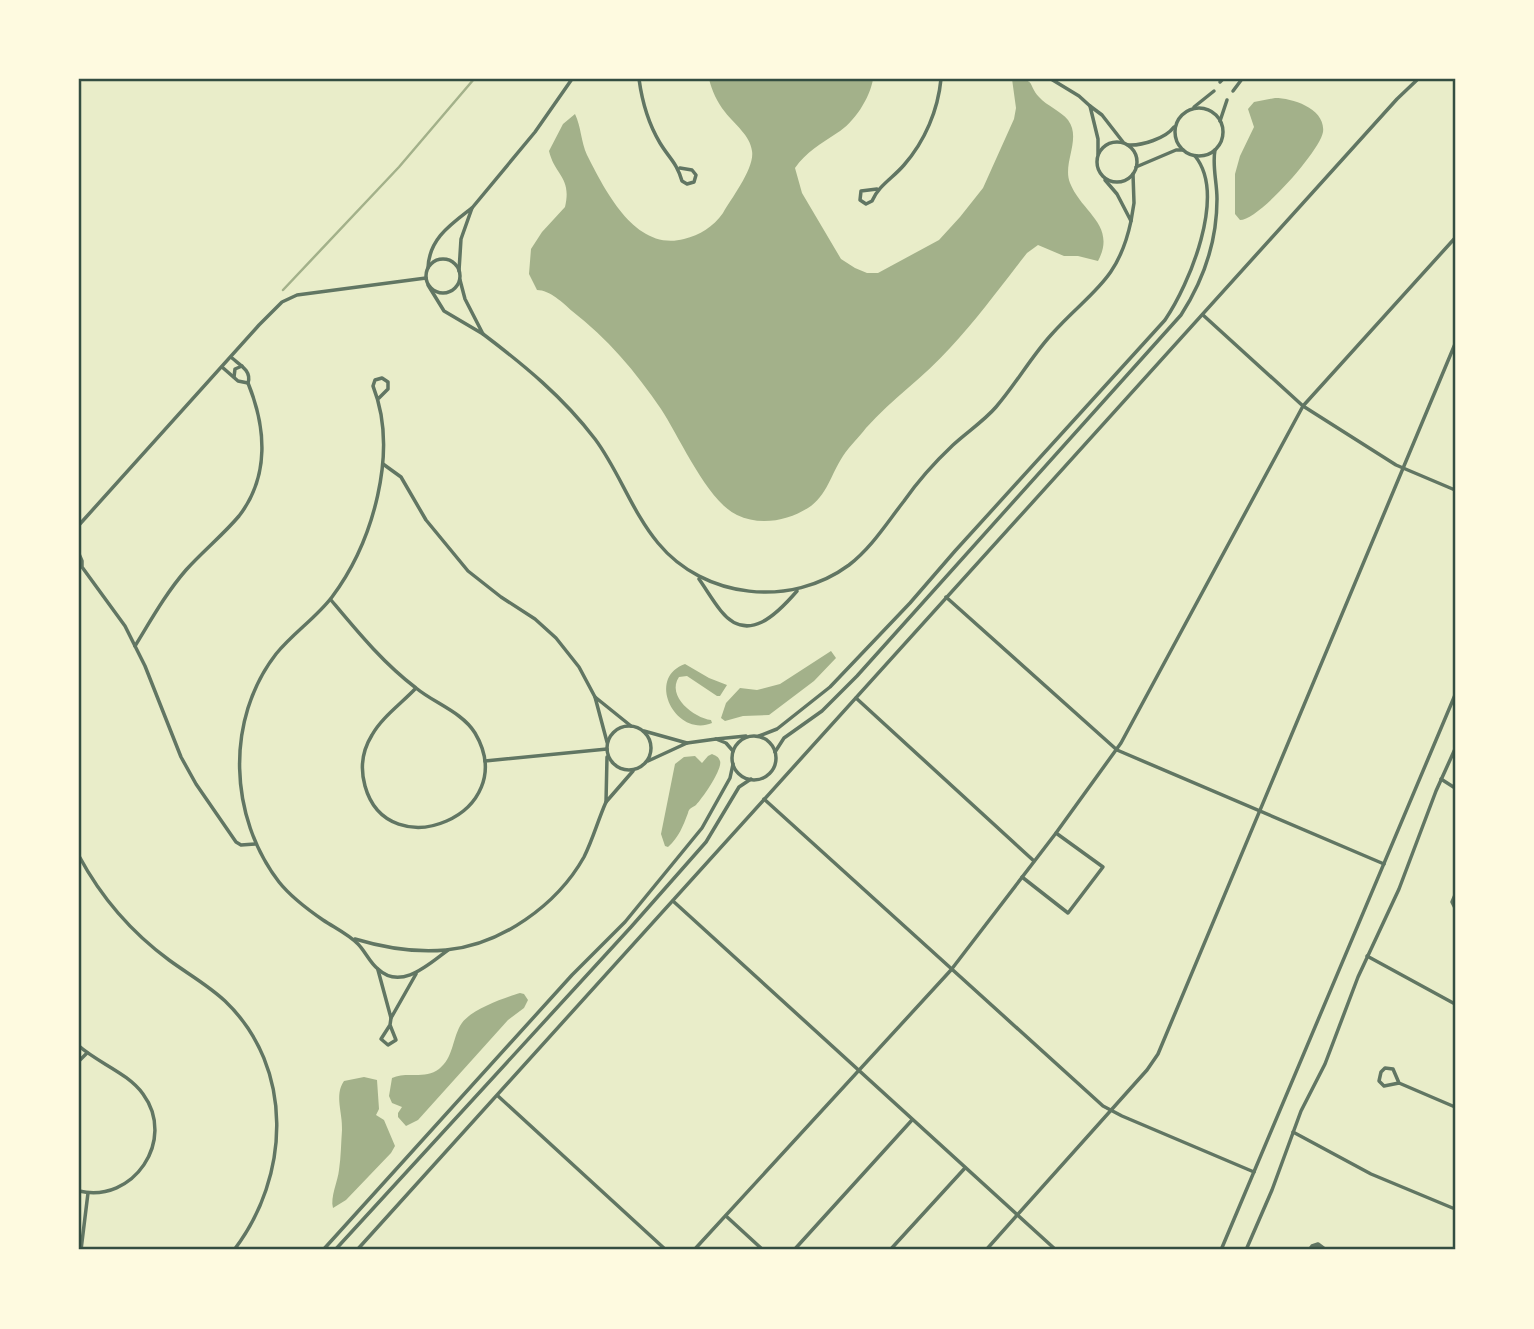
<svg xmlns="http://www.w3.org/2000/svg" width="1534" height="1329" font-family="Commissioner,sans-serif">
<rect width="100%" height="100%" fill="#e9edc9"/>
<g fill="#a3b18a">
<path d="M 709,79 L 873,79 C 870,98 854,123 837,133 C 822,143 806,152 795,168 L 802,193 L 841,259 L 855,268 L 867,273 L 878,273 L 939,240 L 960,217 L 983,188 L 1014,119 L 1016,108 L 1012,79 C 1037,79 1027,84 1039,97 C 1047,106 1061,111 1068,120 C 1082,139 1062,163 1070,183 C 1082,213 1117,225 1098,261 L 1078,256 L 1064,256 L 1038,245 L 1027,253 C 1002,285 978,318 950,348 C 924,377 892,399 866,428 C 859,437 849,447 843,456 C 831,474 827,496 808,508 C 787,521 760,526 737,515 C 707,501 679,436 661,409 C 636,372 607,338 572,311 C 563,303 550,290 537,290 L 529,274 L 531,249 L 542,232 L 565,207 C 572,177 555,176 549,151 L 563,124 L 575,114 C 581,126 581,142 587,155 C 605,190 635,252 684,239 C 700,235 713,227 723,213 C 731,199 755,168 752,151 C 750,135 735,125 725,112 C 717,102 712,91 709,79 Z"/>
<path d="M 1275,98 C 1293,98 1326,109 1323,132 C 1320,151 1259,220 1240,220 L 1235,214 L 1235,174 L 1240,156 L 1254,127 L 1248,109 L 1254,102 Z"/>
<polygon points="831,651 836,658 814,681 769,715 743,716 725,721 721,718 726,703 740,688 757,690 780,684"/>
<path d="M 685,664 L 709,678 L 727,685 L 720,696 L 717,696 L 687,676 L 679,677 C 666,696 694,718 711,720 L 712,723 C 676,738 645,678 685,664 Z"/>
<path d="M 712,754 C 716,756 718,756 720,761 C 723,769 702,799 696,805 C 692,808 689,808 688,813 C 683,826 679,837 668,847 L 665,846 L 661,834 L 675,764 L 684,757 L 695,756 L 702,763 L 708,756 Z"/>
<path d="M 520,993 L 524,994 L 528,1000 L 524,1008 L 508,1020 L 418,1120 L 406,1126 L 398,1117 L 398,1113 L 402,1107 L 392,1103 L 389,1096 L 392,1078 C 406,1071 425,1080 439,1069 C 453,1058 452,1041 460,1026 C 468,1010 504,998 520,993 Z"/>
<path d="M 364,1077 L 377,1080 L 379,1109 L 376,1115 L 384,1120 L 395,1146 L 391,1153 L 346,1200 L 333,1208 C 330,1197 338,1181 339,1170 C 341,1157 341,1143 342,1130 C 343,1113 334,1095 344,1081 Z"/>
</g>
<g fill="none" stroke-linecap="round" stroke-linejoin="round">
<polyline stroke="#a3b18a" stroke-width="2.5" points="283,290 399,167 474,79"/>
<g stroke="#617663" stroke-width="3.5">
<path d="M 639,79 C 642,101 648,123 660,143 C 669,158 677,163 682,181 L 687,184 L 694,182 L 696,175 L 692,170 L 680,168"/>
<polyline points="1051,79 1079,96 1090,106"/>
<polyline points="1220,82 1223,79"/>
<polyline points="1233,91 1242,79"/>
<polyline points="1194,107 1214,91"/>
<circle cx="1199" cy="132" r="24"/>
<polyline points="1220,121 1227,100"/>
<circle cx="1117" cy="162" r="20"/>
<path d="M 1128,145 C 1142,146 1166,138 1174,127"/>
<polyline points="1098,154 1098,139 1090,106 1102,115 1123,142"/>
<polyline points="1136,167 1176,150 1183,150"/>
<polyline points="1105,180 1117,194 1131,221 1134,203 1133,174"/>
<path d="M 877,189 L 861,191 L 860,200 L 866,204 L 872,201 C 879,185 893,178 904,165 C 925,141 938,110 941,79"/>
<polyline points="472,208 535,132 572,79"/>
<circle cx="443" cy="276" r="17"/>
<path d="M 428,268 C 429,239 450,225 472,208 L 461,239 L 459,271"/>
<polyline points="428,285 444,311 483,334 465,299 460,280"/>
<polyline points="1203,315 1303,406 1396,465 1455,490"/>
<path d="M 483,334 C 524,365 563,397 595,439 C 619,471 632,512 658,543 C 704,599 791,608 849,565 C 872,547 886,524 904,501 C 918,481 935,462 953,445 C 967,432 984,421 996,407 C 1016,384 1031,357 1051,335 C 1089,292 1118,283 1131,221"/>
<path d="M 222,367 L 238,381 L 248,383 C 252,371 240,365 232,358"/>
<polyline points="234,377 235,369 242,366"/>
<path d="M 379,398 L 388,389 L 388,382 L 382,378 L 375,380 L 373,386 C 399,452 373,542 332,597 C 316,618 293,633 276,654 C 225,720 229,817 279,882 C 291,897 307,909 323,920 C 335,928 348,934 358,944 C 365,951 370,963 378,969 C 401,991 429,964 448,950"/>
<polyline points="383,464 401,477 426,520 468,571 501,597 535,619 556,638 579,667 595,697"/>
<polyline points="79,525 259,325 282,302 297,295 426,278"/>
<polyline points="79,554 82,561 82,567 125,626 145,666 181,757 196,784 236,842 241,845 255,844"/>
<path d="M 699,579 C 706,589 713,601 721,611 C 748,645 778,613 797,591"/>
<polyline points="946,597 1117,750 1384,864"/>
<path d="M 331,600 C 357,631 383,663 416,688 C 434,703 462,712 475,733 C 523,814 388,869 365,786 C 360,768 362,751 372,735 C 382,717 402,703 416,688"/>
<path d="M 135,646 C 151,620 166,593 186,570 C 203,551 223,535 239,516 C 270,476 266,427 248,383"/>
<polyline points="856,698 1034,861"/>
<circle cx="629" cy="748" r="22"/>
<polyline points="644,731 687,743 648,761"/>
<path d="M 759,736 L 777,729 L 830,687 L 910,603 L 955,551 L 1165,320 C 1189,285 1227,195 1195,156"/>
<circle cx="754" cy="758" r="22"/>
<polyline points="607,742 595,697 631,726"/>
<polyline points="687,743 716,739"/>
<polyline points="733,751 726,743 716,739 746,736"/>
<path d="M 775,752 L 784,738 L 822,711 L 857,676 L 1181,315 C 1203,281 1217,241 1217,199 C 1217,182 1212,166 1215,150"/>
<polyline points="607,757 606,802 633,771"/>
<polyline points="485,761 607,749"/>
<polyline points="1441,779 1455,788"/>
<polyline points="764,799 1103,1106 1122,1116 1254,1172"/>
<path d="M 79,856 C 101,897 131,932 169,960 C 188,974 208,985 225,1001 C 295,1068 290,1177 234,1250"/>
<polyline points="1022,877 1068,913 1103,867 1056,833"/>
<polyline points="1455,895 1452,902 1455,908"/>
<polyline points="673,901 1056,1250"/>
<path d="M 355,939 C 385,948 415,953 446,950 C 501,945 557,905 584,857 C 593,839 598,820 606,802"/>
<polyline points="1367,956 1455,1004"/>
<polyline points="378,970 391,1018 416,974"/>
<polyline points="390,1025 381,1039 388,1045 396,1040 390,1025 391,1018"/>
<path d="M 79,1046 C 98,1063 128,1073 143,1094 C 177,1140 133,1204 79,1191"/>
<polyline points="79,1061 87,1053"/>
<polyline points="1399,1083 1384,1086 1379,1081 1381,1072 1385,1068 1393,1069 1399,1083 1455,1107"/>
<polyline points="498,1096 666,1250"/>
<polyline points="1293,1132 1371,1174 1455,1209"/>
<polyline points="726,1216 763,1250"/>
<polyline points="81,1250 88,1193"/>
<polyline points="323,1250 572,975 625,922 702,828 730,778 733,764"/>
<polyline points="335,1250 631,927 706,842 739,787 751,779"/>
<polyline points="357,1250 1397,99 1418,79"/>
<polyline points="694,1250 951,970 1056,833 1121,743 1303,406 1455,238"/>
<polyline points="794,1250 912,1120"/>
<polyline points="890,1250 965,1168"/>
<polyline points="986,1250 1147,1070 1158,1054 1455,344"/>
<polyline points="1221,1250 1455,695"/>
<polyline points="1246,1250 1272,1190 1301,1111 1325,1064 1358,977 1399,889 1436,791 1455,749"/>
<polyline points="1309,1250 1312,1246 1318,1244 1326,1250"/>
</g>
</g>
<rect width="1534" height="1329" fill="none" stroke="#fefae0" stroke-width="161"/>
<rect x="80" y="80" width="1374" height="1168" fill="none" stroke="#344e41" stroke-width="2.5"/>
</svg>
